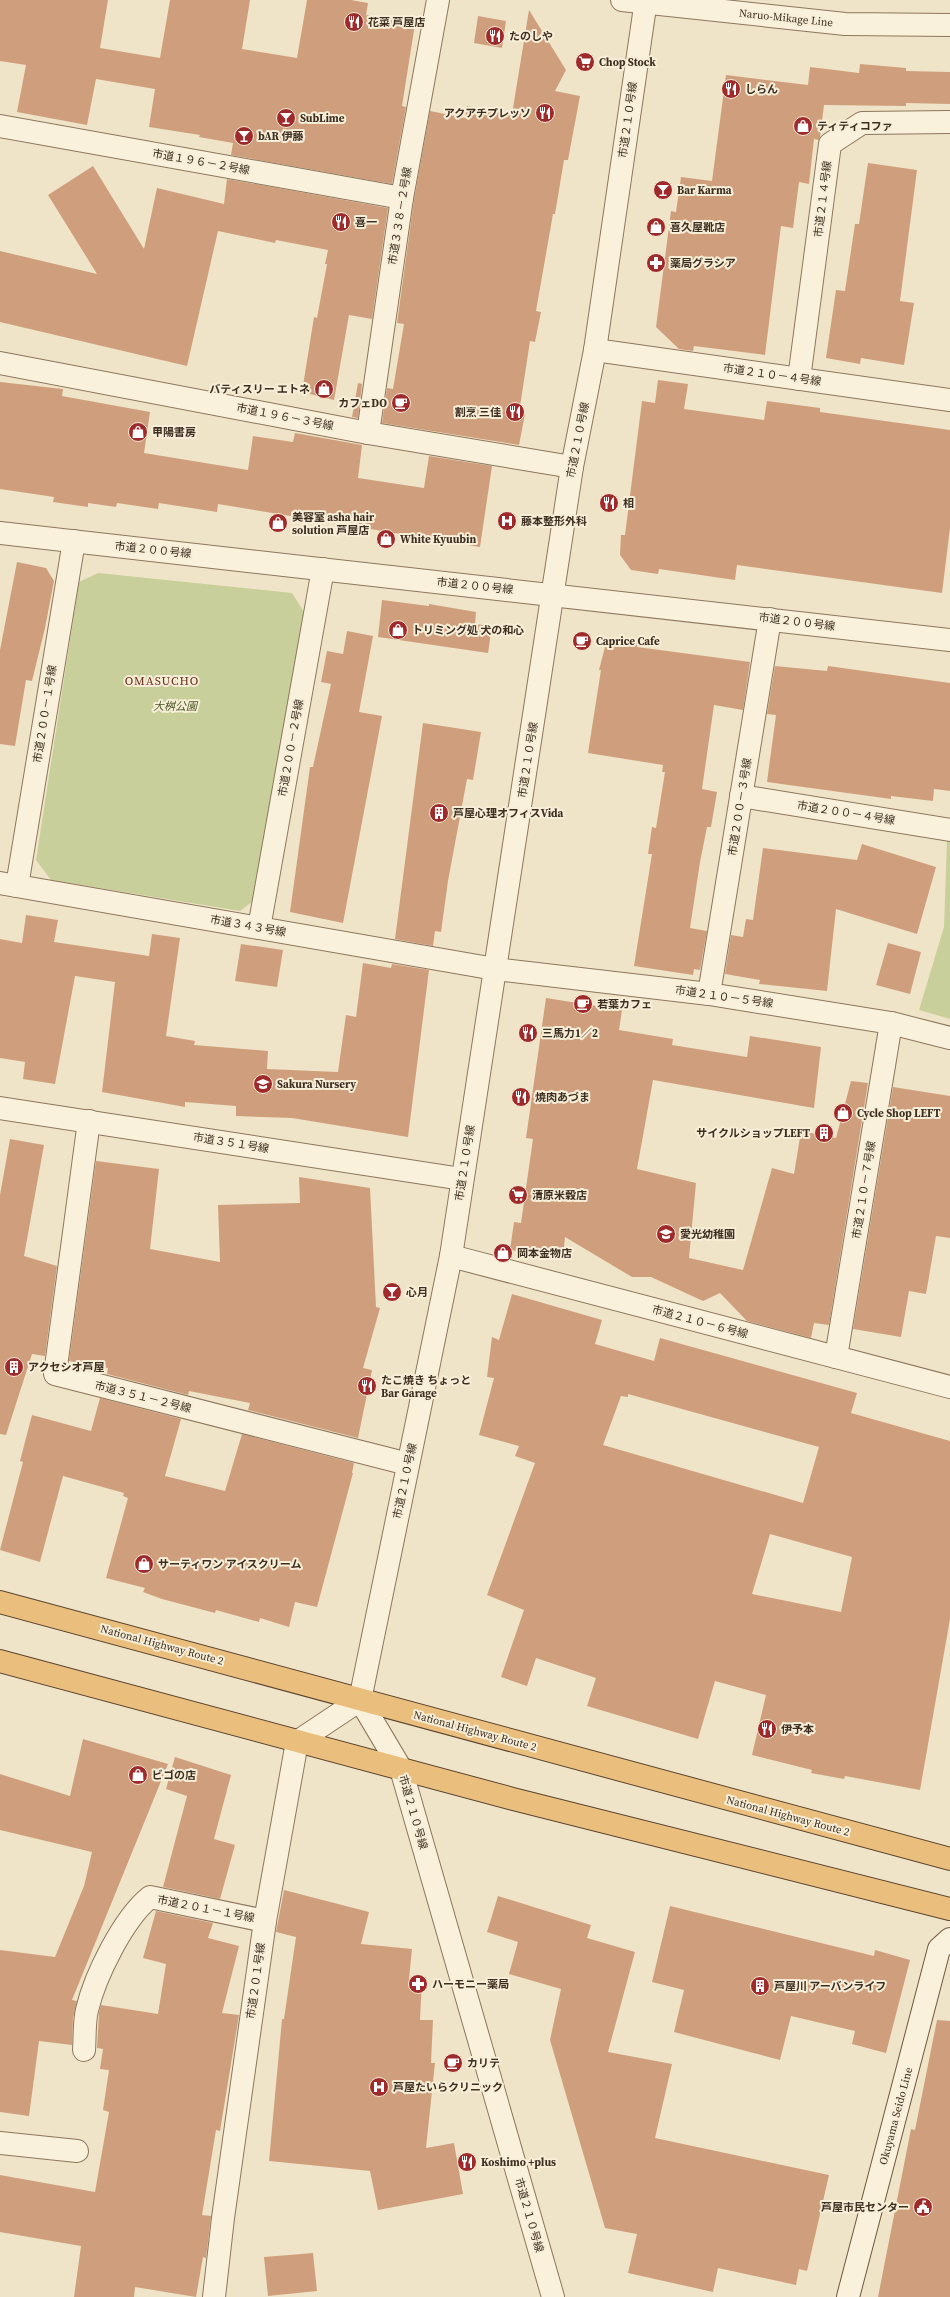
<svg xmlns="http://www.w3.org/2000/svg" width="950" height="2297" font-family="'Source Serif 4','Noto Sans JP',serif">
<rect width="100%" height="100%" fill="#f0e4c8"/>
<g fill="#c9cf9b">
<polygon points="98,573 292,593 306,615 257,898 240,911 51,880 36,860 79,582"/>
<polygon points="947,841 950,841 950,1019 919,1010 944,927"/>
</g>
<g fill="#cf9f7d" fill-rule="evenodd">
<polygon points="0,0 108,0 100,48 160,58 170,0 250,0 242,49 297,58 307,0 351,0 368,3 366,15 415,24 402,106 406,107 392,184 231,155 233,143 199,137 200,135 149,127 155,89 96,79 87,125 17,112 26,65 0,61"/>
<polygon points="529,10 566,70 555,91 580,96 568,160 564,160 555,214 553,214 536,311 541,312 535,342 530,341 519,413 525,414 519,445 382,423 387,388 393,389 404,324 397,323 414,200 430,111 465,118 467,106 512,114"/>
<polygon points="478,16 506,21 502,48 474,43"/>
<polygon points="860,64 906,68 906,71 950,72 950,104 906,103 906,106 824,105 820,137 819,140 814,139 809,184 799,182 793,228 781,226 765,355 694,346 693,351 679,349 656,327 671,211 676,212 681,177 712,181 726,75 808,85 810,67 859,73"/>
<polygon points="868,163 917,170 900,301 914,303 904,365 861,358 860,364 826,358 836,290 845,291 855,224 859,224"/>
<polygon points="93,166 144,249 157,188 224,204 227,179 388,208 372,319 349,315 334,400 302,392 314,317 317,318 327,264 325,264 328,250 276,240 275,243 218,231 187,366 0,322 0,251 97,274 48,195"/>
<polygon points="658,380 688,384 684,409 764,420 767,401 820,408 820,412 950,430 950,528 942,593 737,565 735,580 659,569 658,574 631,570 620,555 621,535 625,535 642,401 655,403"/>
<polygon points="0,382 63,389 62,396 150,412 144,453 248,470 253,436 293,442 295,433 362,445 358,478 424,488 429,456 492,466 480,547 218,504 217,512 159,503 158,509 117,503 116,507 88,503 88,507 53,502 54,497 0,489"/>
<polygon points="358,383 362,384 358,418 352,417"/>
<polygon points="17,562 46,568 54,581 45,628 32,681 26,680 15,746 0,744 0,650"/>
<polygon points="382,600 429,606 429,604 476,612 475,624 492,626 488,653 378,637"/>
<polygon points="347,631 373,636 359,712 382,716 343,923 290,912 310,767 313,767 331,684 321,682 327,651 343,654"/>
<polygon points="617,638 638,641 637,647 750,662 743,710 714,705 702,789 717,792 711,827 707,827 700,862 690,928 707,931 700,970 694,969 693,975 634,966 652,854 648,854 652,827 656,828 665,772 662,772 663,765 588,753 601,670 599,670 605,647"/>
<polygon points="775,666 827,671 828,666 950,683 950,791 934,789 933,801 891,796 891,799 767,782 776,715 767,714"/>
<polygon points="423,723 481,732 473,780 467,779 448,881 441,932 435,931 433,946 395,939"/>
<polygon points="862,844 936,867 917,934 836,909 827,991 759,984 760,980 725,974 731,935 743,937 746,919 753,920 763,848 857,860"/>
<polygon points="26,915 58,920 54,942 149,956 152,934 180,938 166,1036 195,1041 194,1045 268,1051 267,1069 338,1072 346,1015 356,1017 363,963 391,968 392,964 429,970 408,1137 292,1118 236,1116 236,1106 185,1102 185,1107 102,1092 115,982 75,976 55,1084 23,1079 25,1062 0,1058 0,939 22,943"/>
<polygon points="888,943 921,952 910,994 876,985"/>
<polygon points="241,944 283,950 277,987 235,981"/>
<polygon points="546,998 622,1010 619,1030 673,1039 672,1045 747,1057 750,1036 821,1047 814,1108 653,1080 637,1169 696,1183 689,1258 743,1270 772,1168 794,1174 801,1131 836,1138 851,1081 868,1083 829,1325 814,1323 811,1338 747,1321 720,1293 703,1301 651,1277 632,1277 565,1237 563,1258 510,1250 514,1222 521,1223 533,1139 526,1138"/>
<polygon points="893,1087 950,1096 950,1238 936,1236 926,1294 909,1291 901,1337 853,1329"/>
<polygon points="10,1139 44,1145 24,1256 57,1266 45,1356 32,1354 6,1435 0,1434 0,1195"/>
<polygon points="96,1161 159,1169 150,1249 220,1262 218,1205 300,1203 299,1177 370,1188 376,1307 380,1308 363,1368 372,1370 358,1438 248,1410 250,1403 189,1391 188,1395 107,1374 108,1368 69,1361"/>
<path d="M 512,1294 L 602,1320 L 595,1344 L 654,1361 L 660,1338 L 857,1393 L 851,1413 L 950,1441 L 950,1619 L 920,1790 L 845,1776 L 844,1779 L 811,1773 L 812,1770 L 752,1755 L 766,1695 L 715,1681 L 698,1739 L 587,1706 L 596,1678 L 536,1658 L 527,1686 L 501,1677 L 524,1610 L 487,1595 L 535,1463 L 515,1456 L 519,1446 L 479,1435 L 494,1378 L 487,1377 L 492,1337 L 499,1340 ZM 628,1394 L 819,1447 L 803,1503 L 603,1445 L 621,1396 L 628,1397 ZM 770,1534 L 852,1557 L 841,1612 L 752,1594 Z"/>
<polygon points="100,1398 181,1419 165,1476 225,1491 242,1434 354,1463 352,1473 353,1473 317,1607 295,1602 289,1627 260,1618 259,1622 216,1610 215,1613 162,1599 143,1592 145,1588 106,1578 128,1498 123,1496 124,1493 63,1476 40,1562 0,1550 23,1462 20,1461 32,1415 91,1431"/>
<polygon points="83,1739 168,1764 72,2000 77,2001 73,2018 72,2045 39,2041 29,2116 0,2112 0,1950 55,1957 84,1886 92,1852 0,1830 0,1774 70,1796"/>
<polygon points="175,1757 231,1775 214,1839 235,1845 220,1899 163,1887 187,1796 166,1789"/>
<polygon points="284,1890 369,1912 361,1944 412,1949 409,1979 422,1979 420,2020 433,2020 431,2063 435,2063 426,2148 454,2143 463,2194 378,2210 370,2171 269,2161 282,2019 284,2019 296,1937 276,1932"/>
<polygon points="498,1896 591,1925 587,1938 635,1952 608,2052 672,2064 655,2138 829,2175 807,2271 799,2269 796,2285 718,2268 713,2292 628,2273 637,2234 605,2228 550,2040 561,1989 509,1974 518,1942 487,1932"/>
<polygon points="670,1906 874,1956 875,1950 910,1960 886,2053 852,2044 855,2031 791,2016 780,2060 674,2032 684,1990 652,1982"/>
<polygon points="156,1911 213,1923 208,1938 239,1946 222,2013 239,2015 220,2131 216,2130 202,2215 211,2216 206,2258 203,2257 196,2297 135,2287 134,2297 74,2297 81,2246 0,2232 0,2175 95,2192 109,2112 103,2110 109,2070 100,2069 103,2049 97,2048 99,2013 101,2005 158,2014 166,1964 143,1958"/>
<polygon points="937,2020 950,2021 950,2297 878,2297 911,2129 915,2130"/>
<polygon points="313,2253 317,2291 268,2296 264,2257"/>
</g>
<g fill="none" stroke-linecap="round" stroke-linejoin="round">
<g stroke="#8d765c" stroke-width="24">
<g id="minor">
<polyline points="0,126 402,198"/>
<polyline points="595,350 950,400"/>
<polyline points="0,363 368,433 572,467"/>
<polyline points="799,379 830,144 862,123 950,122"/>
<polyline points="368,433 402,198 438,0"/>
<polyline points="0,533 950,640"/>
<polyline points="741,796 950,830"/>
<polyline points="0,883 495,969 709,994 891,1023 950,1038"/>
<polyline points="17,886 74,541"/>
<polyline points="259,928 323,569"/>
<polyline points="709,994 770,619"/>
<polyline points="0,1108 462,1179"/>
<polyline points="89,1121 55,1374 408,1464"/>
<polyline points="451,1256 950,1387"/>
<polyline points="836,1357 891,1023"/>
<path d="M 84,2050 C 85,2037 84,2022 87,2010 C 95,1976 123,1919 150,1897 L 265,1921"/>
<polyline points="0,2143 77,2151"/>
<polyline points="214,2297 223,2218 265,1921 297,1742 360,1700"/>
</g>
</g>
<g stroke="#8d765c" stroke-width="24">
<g id="tertiary">
<polyline points="622,0 845,24 950,25"/>
<polyline points="553,2297 401,1769 360,1700 451,1256 572,467 595,350 646,0"/>
</g>
</g>
<g stroke="#6f573f" stroke-width="24">
<polyline id="secondary" points="848,2297 939,1949 950,1939"/>
</g>
<g stroke="#5b4430" stroke-width="24">
<g id="trunk">
<polyline points="0,1602 950,1859"/>
<polyline points="0,1661 513,1799 950,1909"/>
</g>
</g>
<use href="#minor" stroke="#faf1dc" stroke-width="22"/>
<use href="#tertiary" stroke="#faf1dc" stroke-width="22"/>
<use href="#secondary" stroke="#faf1dc" stroke-width="22"/>
<use href="#trunk" stroke="#eabe7c" stroke-width="22"/>
</g>
<defs>
<g id="restaurant-disc" transform="scale(1)"><circle r="9.5" fill="#9e2a2b" stroke="#f7eed8"/><path d="M-5-6h1v4h1v-4h1v4h1v-4h1v5L-1.5 .5V6h-2V.5L-5-1ZM5-6V6H3V1.5H1.5Q1.5-4 5-6Z" fill="#fff"/></g>
<g id="supermarket-disc" transform="scale(1)"><circle r="9.5" fill="#9e2a2b" stroke="#f7eed8"/><path d="M-6-5.5h2.5l.6 2H6L4.5 2H-2.5L-4.4-4H-6ZM-1.5 3.2a1.3 1.3 0 1 0 .1 0ZM3 3.2a1.3 1.3 0 1 0 .1 0Z" fill="#fff"/></g>
<g id="bar-disc" transform="scale(1)"><circle r="9.5" fill="#9e2a2b" stroke="#f7eed8"/><path d="M-6-5H6L.8 .8V4.5H3.5V6h-7V4.5H-.8V.8Z" fill="#fff"/></g>
<g id="shop-disc" transform="scale(1)"><circle r="9.5" fill="#9e2a2b" stroke="#f7eed8"/><path d="M-5-2.5h2.3a2.7 3.5 0 0 1 5.4 0H5L5.5 6h-11ZM-1.5-2.5h3a1.5 2.3 0 0 0-3 0Z" fill="#fff"/></g>
<g id="pharmacy-disc" transform="scale(1)"><circle r="9.5" fill="#9e2a2b" stroke="#f7eed8"/><path d="M-2-6h4v4h4v4h-4v4h-4v-4h-4v-4h4Z" fill="#fff"/></g>
<g id="cafe-disc" transform="scale(1)"><circle r="9.5" fill="#9e2a2b" stroke="#f7eed8"/><path d="M-5.5-4.5H6V0H3Q3 3.5 0 3.5H-2.5Q-5.5 3.5-5.5 0ZM3-3.2v2h1.7v-2ZM-6 4.5H4V6H-6Z" fill="#fff"/></g>
<g id="hospital-disc" transform="scale(1)"><circle r="9.5" fill="#9e2a2b" stroke="#f7eed8"/><path d="M-5-5h3v3.5h4V-5h3V5h-3V1.5h-4V5h-3Z" fill="#fff"/></g>
<g id="building-disc" transform="scale(1)"><circle r="9.5" fill="#9e2a2b" stroke="#f7eed8"/><path d="M-4-6H4V6H1V3H-1V6H-4ZM-2.5-4.3h1.7v1.8h-1.7ZM.8-4.3h1.7v1.8H.8ZM-2.5-1h1.7V.8h-1.7ZM.8-1h1.7V.8H.8Z" fill="#fff"/></g>
<g id="school-disc" transform="scale(1)"><circle r="9.5" fill="#9e2a2b" stroke="#f7eed8"/><path d="M0-5L7-2L0 1L-7-2ZM-4 1L0 2.5L4 1V4Q0 6-4 4Z" fill="#fff"/></g>
<g id="civic-disc" transform="scale(1)"><circle r="9.5" fill="#9e2a2b" stroke="#f7eed8"/><path d="M-.6-6.5H3V-4.5H.6V-3L4-1V1h2V6H-6V1h2V-1L-.6-3ZM-1.2 2.5V6h2.4V2.5Z" fill="#fff"/></g>
</defs>
<g fill-rule="evenodd">
<use href="#restaurant-disc" x="354" y="22"/>
<use href="#restaurant-disc" x="495" y="36"/>
<use href="#supermarket-disc" x="585" y="62"/>
<use href="#restaurant-disc" x="731" y="89"/>
<use href="#restaurant-disc" x="545" y="113"/>
<use href="#bar-disc" x="286" y="118"/>
<use href="#shop-disc" x="803" y="126"/>
<use href="#bar-disc" x="244" y="136"/>
<use href="#bar-disc" x="663" y="190"/>
<use href="#restaurant-disc" x="341" y="222"/>
<use href="#shop-disc" x="656" y="227"/>
<use href="#pharmacy-disc" x="656" y="263"/>
<use href="#shop-disc" x="324" y="389"/>
<use href="#cafe-disc" x="401" y="403"/>
<use href="#restaurant-disc" x="515" y="412"/>
<use href="#shop-disc" x="138" y="432"/>
<use href="#restaurant-disc" x="609" y="503"/>
<use href="#hospital-disc" x="507" y="521"/>
<use href="#shop-disc" x="278" y="523"/>
<use href="#shop-disc" x="386" y="539"/>
<use href="#shop-disc" x="398" y="630"/>
<use href="#cafe-disc" x="582" y="641"/>
<use href="#building-disc" x="439" y="813"/>
<use href="#cafe-disc" x="583" y="1004"/>
<use href="#restaurant-disc" x="528" y="1033"/>
<use href="#school-disc" x="263" y="1084"/>
<use href="#restaurant-disc" x="521" y="1097"/>
<use href="#shop-disc" x="843" y="1113"/>
<use href="#building-disc" x="824" y="1133"/>
<use href="#supermarket-disc" x="518" y="1195"/>
<use href="#school-disc" x="666" y="1234"/>
<use href="#shop-disc" x="503" y="1253"/>
<use href="#bar-disc" x="392" y="1292"/>
<use href="#building-disc" x="14" y="1367"/>
<use href="#restaurant-disc" x="367" y="1386"/>
<use href="#shop-disc" x="144" y="1564"/>
<use href="#restaurant-disc" x="767" y="1729"/>
<use href="#shop-disc" x="138" y="1775"/>
<use href="#pharmacy-disc" x="418" y="1984"/>
<use href="#building-disc" x="760" y="1986"/>
<use href="#cafe-disc" x="453" y="2063"/>
<use href="#hospital-disc" x="379" y="2087"/>
<use href="#restaurant-disc" x="467" y="2162"/>
<use href="#civic-disc" x="923" y="2207"/>
</g>
<g text-anchor="middle" dominant-baseline="central" stroke-width="4" stroke-linejoin="round" paint-order="stroke">
<g font-size="11" fill="#3d2e20" stroke="#f7eed8">
<text transform="translate(786 18) rotate(6)">Naruo-Mikage Line</text>
<text transform="translate(628 120) rotate(-82)">市道２１０号線</text>
<text transform="translate(201 162) rotate(10)">市道１９６－２号線</text>
<text transform="translate(823 199) rotate(-83)">市道２１４号線</text>
<text transform="translate(400 216) rotate(-81)">市道３３８－２号線</text>
<text transform="translate(772 375) rotate(8)">市道２１０－４号線</text>
<text transform="translate(285 417) rotate(11)">市道１９６－３号線</text>
<text transform="translate(578 440) rotate(-79)">市道２１０号線</text>
<text transform="translate(153 550) rotate(6)">市道２００号線</text>
<text transform="translate(475 586) rotate(6)">市道２００号線</text>
<text transform="translate(797 622) rotate(7)">市道２００号線</text>
<text transform="translate(45 714) rotate(-81)">市道２００－１号線</text>
<text transform="translate(291 748) rotate(-80)">市道２００－２号線</text>
<text transform="translate(528 760) rotate(-81)">市道２１０号線</text>
<text transform="translate(740 807) rotate(-81)">市道２００－３号線</text>
<text transform="translate(846 813) rotate(9)">市道２００－４号線</text>
<text transform="translate(248 926) rotate(10)">市道３４３号線</text>
<text transform="translate(724 997) rotate(8)">市道２１０－５号線</text>
<text transform="translate(231 1143) rotate(9)">市道３５１号線</text>
<text transform="translate(465 1163) rotate(-81)">市道２１０号線</text>
<text transform="translate(864 1190) rotate(-81)">市道２１０－７号線</text>
<text transform="translate(700 1322) rotate(15)">市道２１０－６号線</text>
<text transform="translate(143 1397) rotate(14)">市道３５１－２号線</text>
<text transform="translate(405 1481) rotate(-78)">市道２１０号線</text>
<text transform="translate(162 1645) rotate(15)">National Highway Route 2</text>
<text transform="translate(475 1731) rotate(15)">National Highway Route 2</text>
<text transform="translate(413 1812) rotate(74)">市道２１０号線</text>
<text transform="translate(788 1816) rotate(15)">National Highway Route 2</text>
<text transform="translate(206 1909) rotate(11)">市道２０１－１号線</text>
<text transform="translate(256 1981) rotate(-82)">市道２０１号線</text>
<text transform="translate(896 2116) rotate(-75)">Okuyama Seido Line</text>
<text transform="translate(529 2215) rotate(74)">市道２１０号線</text>
</g>
<g font-size="11" font-weight="bold" fill="#3d2e20" stroke="#f7eed8" text-anchor="start">
<text x="368" y="22">花菜 芦屋店</text>
<text x="509" y="36">たのしや</text>
<text x="599" y="62">Chop Stock</text>
<text x="745" y="89">しらん</text>
<text x="531" y="113" text-anchor="end">アクアチプレッソ</text>
<text x="300" y="118">SubLime</text>
<text x="817" y="126">ティティコファ</text>
<text x="258" y="136">bAR 伊藤</text>
<text x="677" y="190">Bar Karma</text>
<text x="355" y="222">喜一</text>
<text x="670" y="227">喜久屋靴店</text>
<text x="670" y="263">薬局グラシア</text>
<text x="310" y="389" text-anchor="end">バティスリー エトネ</text>
<text x="387" y="403" text-anchor="end">カフェDO</text>
<text x="501" y="412" text-anchor="end">割烹 三佳</text>
<text x="152" y="432">甲陽書房</text>
<text x="623" y="503">相</text>
<text x="292" y="517">美容室 asha hair<tspan x="292" dy="13">solution 芦屋店</tspan></text>
<text x="521" y="521">藤本整形外科</text>
<text x="400" y="539">White Kyuubin</text>
<text x="412" y="630">トリミング処 犬の和心</text>
<text x="596" y="641">Caprice Cafe</text>
<text x="453" y="813">芦屋心理オフィスVida</text>
<text x="597" y="1004">若葉カフェ</text>
<text x="542" y="1033">三馬力1／2</text>
<text x="277" y="1084">Sakura Nursery</text>
<text x="535" y="1097">焼肉あづま</text>
<text x="857" y="1113">Cycle Shop LEFT</text>
<text x="810" y="1133" text-anchor="end">サイクルショップLEFT</text>
<text x="532" y="1195">清原米穀店</text>
<text x="680" y="1234">愛光幼稚園</text>
<text x="517" y="1253">岡本金物店</text>
<text x="406" y="1292">心月</text>
<text x="28" y="1367">アクセシオ芦屋</text>
<text x="381" y="1380">たこ焼き ちょっと<tspan x="381" dy="13">Bar Garage</tspan></text>
<text x="158" y="1564">サーティワン アイスクリーム</text>
<text x="781" y="1729">伊予本</text>
<text x="152" y="1775">ビゴの店</text>
<text x="432" y="1984">ハーモニー薬局</text>
<text x="774" y="1986">芦屋川 アーバンライフ</text>
<text x="467" y="2063">カリテ</text>
<text x="393" y="2087">芦屋たいらクリニック</text>
<text x="481" y="2162">Koshimo +plus</text>
<text x="909" y="2207" text-anchor="end">芦屋市民センター</text>
</g>
<g font-size="11" font-style="italic" fill="#4d5a26" stroke="#f7eed8">
<text x="175" y="706">大桝公園</text>
</g>
<g font-size="12" letter-spacing="1" fill="#6b2e1e" stroke="#f7eed8">
<text x="162" y="681">OMASUCHO</text>
</g>
</g>
</svg>
